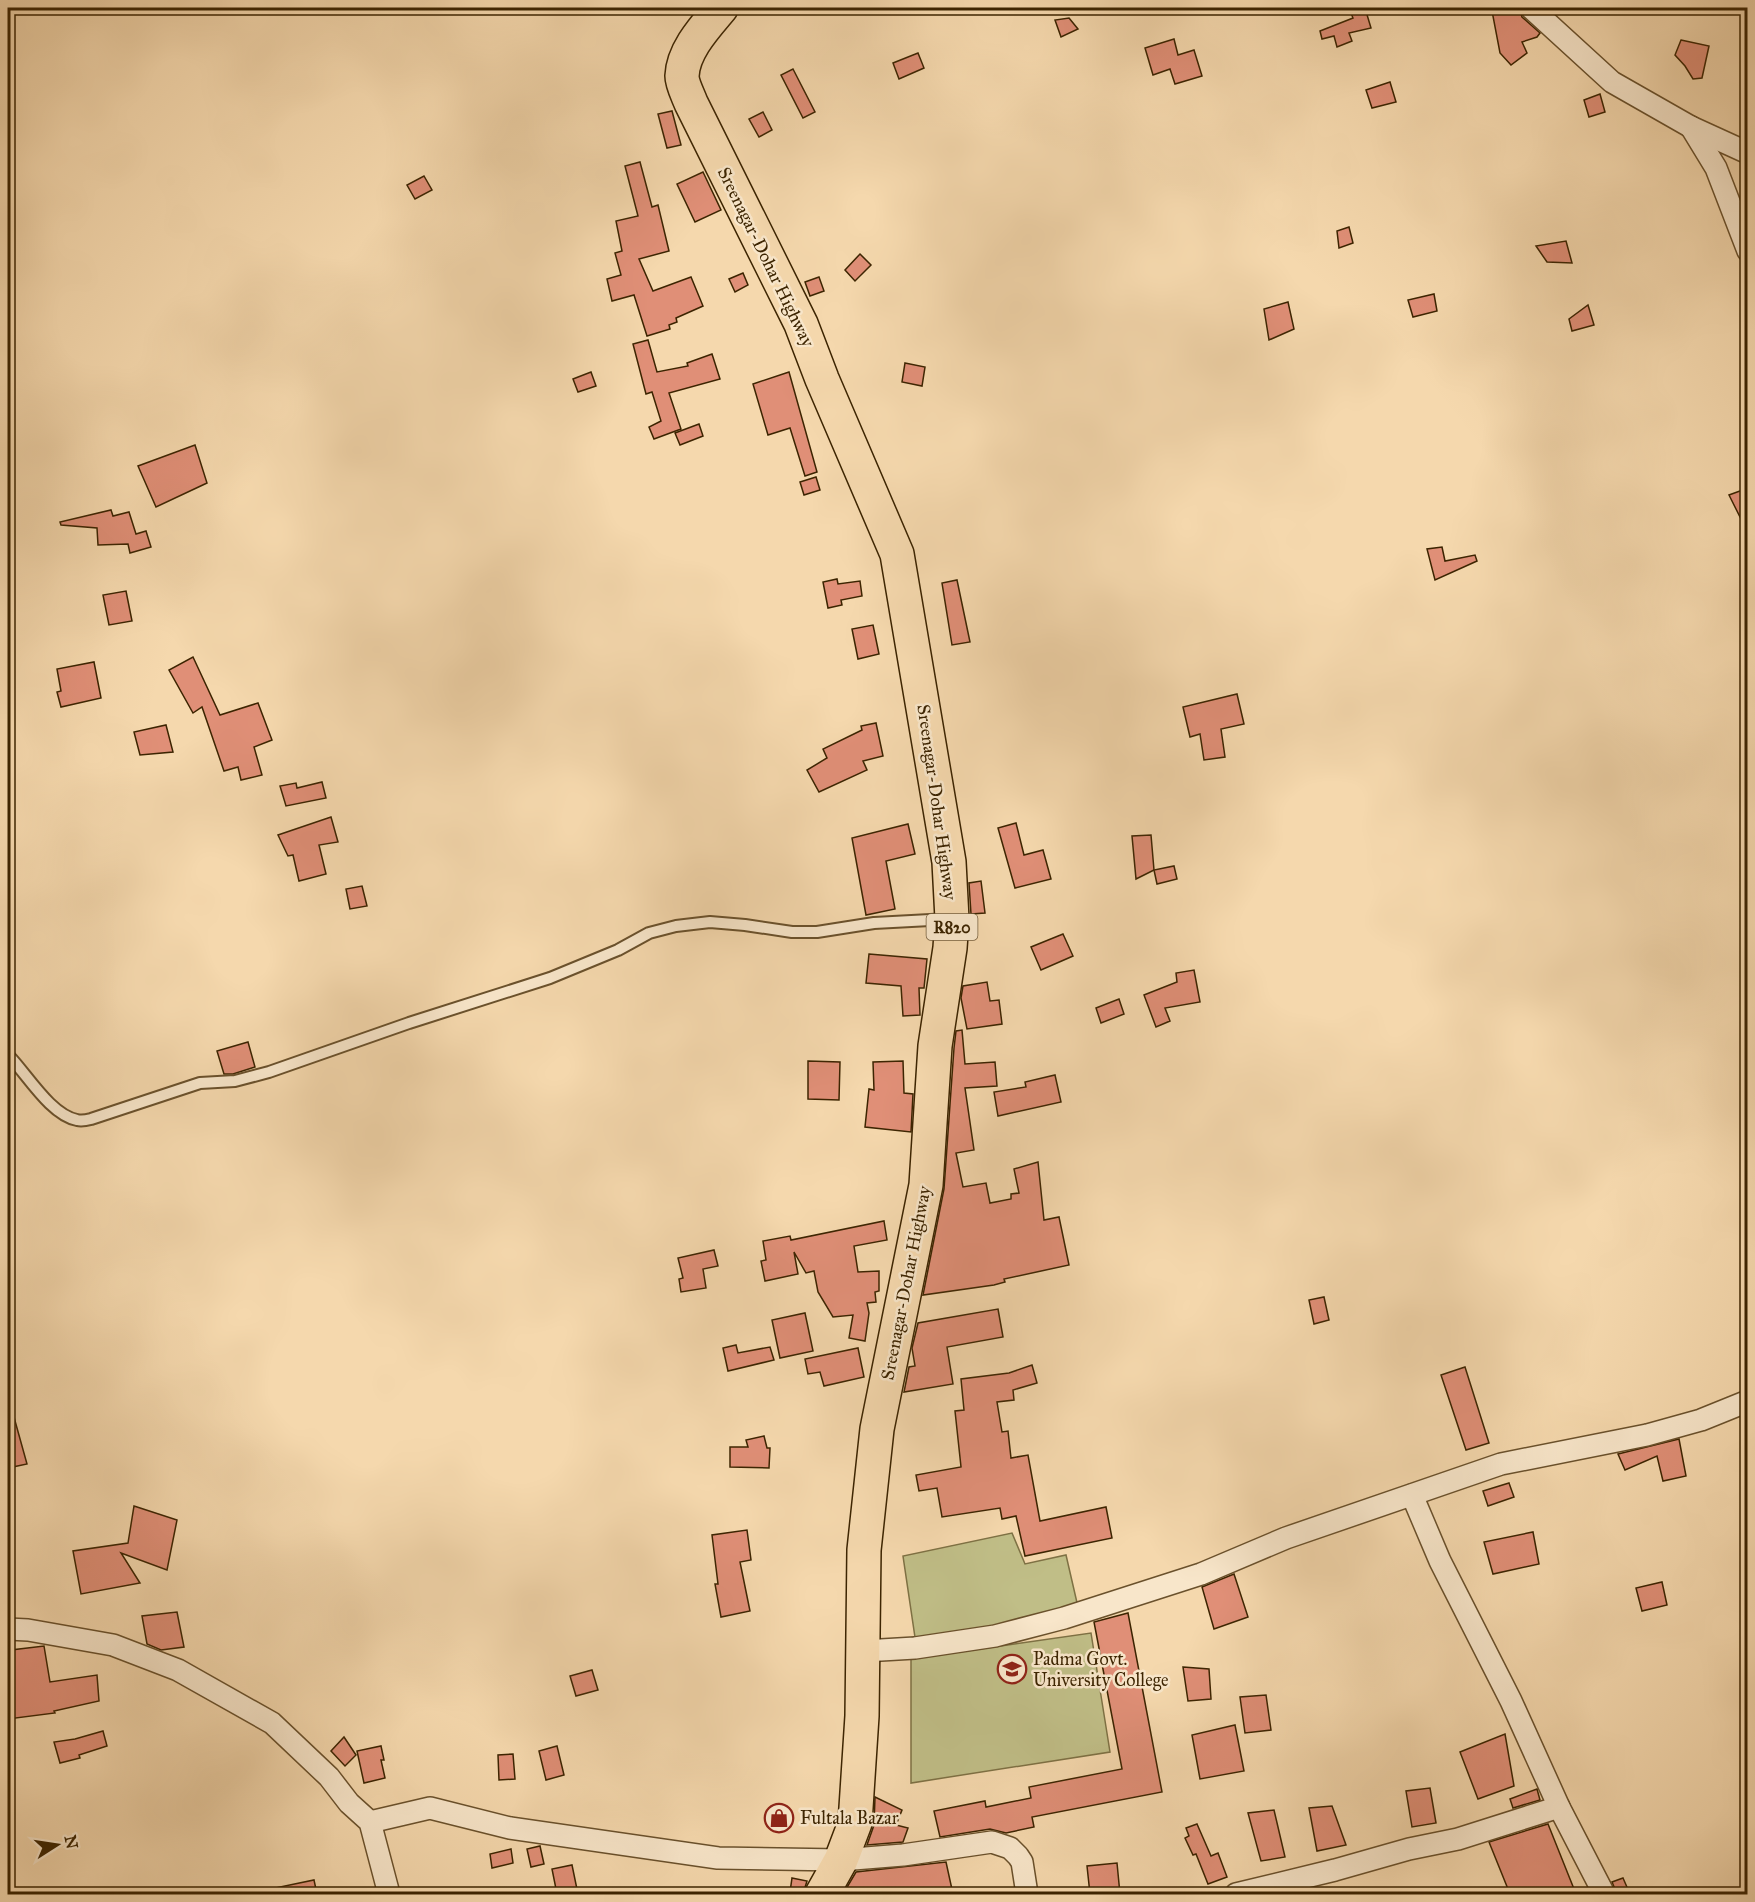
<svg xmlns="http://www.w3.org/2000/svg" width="1755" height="1902" font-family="'IM FELL Great Primer',serif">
<rect width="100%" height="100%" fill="#f5d8ad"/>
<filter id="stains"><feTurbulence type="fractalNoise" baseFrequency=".00333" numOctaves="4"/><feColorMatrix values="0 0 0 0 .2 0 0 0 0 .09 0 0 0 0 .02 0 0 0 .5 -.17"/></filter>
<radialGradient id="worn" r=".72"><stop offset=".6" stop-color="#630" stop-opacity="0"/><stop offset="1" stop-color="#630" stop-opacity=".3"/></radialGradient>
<g fill="#c0be87" stroke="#7e7144" stroke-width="1.5">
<polygon points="1012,1533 1025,1564 1066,1555 1078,1607 916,1644 903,1556"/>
<polygon points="1091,1633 1110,1752 911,1783 911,1659"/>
</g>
<g fill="#e08f77" stroke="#3c2401" stroke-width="1.5">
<polygon points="1349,8 1365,8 1371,28 1349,33 1352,41 1337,47 1334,36 1322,39 1320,31 1353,18"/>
<polygon points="1499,8 1519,8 1522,17 1540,33 1537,37 1522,42 1527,53 1511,65 1500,53 1492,11"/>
<polygon points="1069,18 1078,29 1061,37 1055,20"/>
<polygon points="1174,39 1178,55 1194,50 1202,76 1175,84 1170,69 1153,75 1145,48"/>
<polygon points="1681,40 1709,46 1702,78 1693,79 1685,66 1675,55"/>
<polygon points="918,53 924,68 899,79 893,63"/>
<polygon points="793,69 815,112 803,118 781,75"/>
<polygon points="1390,82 1396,102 1372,108 1366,90"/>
<polygon points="1600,94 1605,112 1589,117 1584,100"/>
<polygon points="672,111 681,145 667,148 658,114"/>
<polygon points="763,112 772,130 759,137 749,119"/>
<polygon points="640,162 652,207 658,205 669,251 639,259 653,291 691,277 703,306 676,318 677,322 669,325 670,329 647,336 634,295 612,301 607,279 621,275 615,253 622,251 616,221 638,216 625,166"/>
<polygon points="703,172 721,210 695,222 677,184"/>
<polygon points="424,176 432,190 415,199 407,185"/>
<polygon points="1349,227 1353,243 1339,248 1337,231"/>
<polygon points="1566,241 1572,263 1547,262 1536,246"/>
<polygon points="860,254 871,265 855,281 845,270"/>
<polygon points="743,273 748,285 735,292 729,279"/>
<polygon points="819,277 824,291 810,296 805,282"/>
<polygon points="1434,294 1437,311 1413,317 1408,300"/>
<polygon points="1288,302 1294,329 1269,340 1264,309"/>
<polygon points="1588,305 1594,325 1572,331 1569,319"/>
<polygon points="648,340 657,372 688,366 687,363 712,354 720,379 669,393 681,429 654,439 649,427 661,421 652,392 646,394 633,344"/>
<polygon points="905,363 925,367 922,386 902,382"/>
<polygon points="591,372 596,386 578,392 573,379"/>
<polygon points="789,372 817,472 805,476 790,428 768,435 753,384"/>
<polygon points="699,424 703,436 680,445 675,433"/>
<polygon points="195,445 207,483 156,507 138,466"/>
<polygon points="816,477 820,490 804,495 800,482"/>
<polygon points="1748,488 1748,533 1729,495"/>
<polygon points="111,510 113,516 129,512 136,534 146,531 151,547 130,553 128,544 98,545 97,528 61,525 60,522"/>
<polygon points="1442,547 1445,561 1475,555 1477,561 1435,580 1427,549"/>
<polygon points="837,579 838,584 860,581 862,596 841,600 842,605 828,608 823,582"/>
<polygon points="957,580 970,642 952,645 942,583"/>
<polygon points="126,591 132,621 109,625 103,595"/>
<polygon points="873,625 879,654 858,659 852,629"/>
<polygon points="193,657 220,715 258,703 272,740 254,747 262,775 241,780 238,767 224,771 202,707 193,713 169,670"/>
<polygon points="94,662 101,698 61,707 57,692 61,691 57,669"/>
<polygon points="1237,694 1244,724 1221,729 1225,757 1204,760 1200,734 1190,737 1183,707"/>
<polygon points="876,723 883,756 863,761 867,770 819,792 807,770 827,758 823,749 862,730 861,726"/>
<polygon points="166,725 173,752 140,755 134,732"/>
<polygon points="322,782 326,798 286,806 280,786 296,783 297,788"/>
<polygon points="331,817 338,842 319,845 326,874 299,881 293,855 288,856 278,835"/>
<polygon points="1016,823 1024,855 1043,850 1051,879 1015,888 998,828"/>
<polygon points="908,824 915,854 886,861 895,909 866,915 852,838"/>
<polygon points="1151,835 1154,870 1136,879 1132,836"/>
<polygon points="1174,866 1177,879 1157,884 1154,870"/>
<polygon points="981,881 985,913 971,914 969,883"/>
<polygon points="362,886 367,906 350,909 346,889"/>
<polygon points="1063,934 1073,956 1041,970 1031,947"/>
<polygon points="869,954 927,959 924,988 919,988 920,1015 903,1016 901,986 866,983"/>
<polygon points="1194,970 1200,1002 1165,1008 1170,1021 1156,1027 1144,995 1177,982 1176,973"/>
<polygon points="987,982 990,1001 999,1000 1002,1024 967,1029 961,998 963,986"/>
<polygon points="1119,999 1124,1014 1101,1023 1096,1008"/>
<polygon points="962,1030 965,1064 995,1062 997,1086 965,1088 974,1150 956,1153 963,1187 986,1183 990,1203 1011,1199 1011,1194 1019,1193 1014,1169 1038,1162 1044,1220 1059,1217 1069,1265 1004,1279 1005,1282 994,1285 923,1295 944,1189 954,1048 956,1031"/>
<polygon points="248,1042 255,1067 233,1074 224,1074 217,1051"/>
<polygon points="808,1061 840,1062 839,1100 808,1099"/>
<polygon points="903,1061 904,1093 913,1094 911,1132 865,1127 869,1089 874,1090 873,1062"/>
<polygon points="1055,1075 1061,1102 998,1116 994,1092 1026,1087 1025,1082"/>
<polygon points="884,1221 887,1240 854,1246 858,1272 879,1271 879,1291 875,1292 876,1302 867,1303 869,1313 865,1341 849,1338 853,1315 833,1317 818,1292 814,1271 806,1273 794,1252 798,1274 765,1281 761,1261 766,1260 763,1241 790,1236 791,1240"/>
<polygon points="714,1250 718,1266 703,1269 706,1288 681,1292 679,1279 683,1278 678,1258"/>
<polygon points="1324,1297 1329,1320 1314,1324 1309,1300"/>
<polygon points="998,1309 1003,1337 947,1347 953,1384 904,1392 909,1367 915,1366 912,1348 918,1323"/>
<polygon points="805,1313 813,1351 780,1358 772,1320"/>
<polygon points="736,1345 738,1353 770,1347 774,1360 728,1371 723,1348"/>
<polygon points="858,1348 864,1377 824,1386 820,1372 808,1374 805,1359"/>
<polygon points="1032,1365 1037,1383 1013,1390 1014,1400 997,1402 1002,1432 1008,1431 1011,1458 1028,1455 1040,1521 1106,1507 1112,1538 1025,1556 1016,1516 1002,1519 1000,1508 942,1517 937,1488 919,1491 916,1475 961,1467 955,1411 964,1410 961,1379 1009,1373"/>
<polygon points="1465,1367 1489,1443 1466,1450 1441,1375"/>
<polygon points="12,1410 27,1464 8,1468 8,1411"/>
<polygon points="764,1436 767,1448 770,1448 769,1468 730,1467 730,1447 748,1447 746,1440"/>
<polygon points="1679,1439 1686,1476 1663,1481 1657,1456 1625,1470 1618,1454"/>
<polygon points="1509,1483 1514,1497 1488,1506 1483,1491"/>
<polygon points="134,1506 177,1520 167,1570 121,1553 140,1583 81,1594 73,1551 128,1543"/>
<polygon points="747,1530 751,1560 740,1562 750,1611 721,1617 715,1584 718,1584 712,1535"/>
<polygon points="1533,1532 1539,1564 1493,1574 1484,1542"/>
<polygon points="1234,1574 1248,1617 1214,1629 1202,1587"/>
<polygon points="1662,1582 1667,1605 1642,1611 1636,1588"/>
<polygon points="177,1612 184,1647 161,1650 147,1644 142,1616"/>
<polygon points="1128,1613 1162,1792 1032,1817 1034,1827 1006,1833 990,1829 940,1837 934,1811 985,1801 986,1807 1031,1798 1029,1787 1122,1769 1094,1622"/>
<polygon points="44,1646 50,1682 97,1675 99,1701 54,1711 55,1713 8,1719 8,1693 13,1692 11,1650"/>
<polygon points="1183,1667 1209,1669 1211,1699 1188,1701"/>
<polygon points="592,1670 598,1690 576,1696 570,1676"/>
<polygon points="1266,1695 1271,1730 1245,1733 1240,1697"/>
<polygon points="1235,1725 1244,1771 1200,1779 1192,1735"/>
<polygon points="103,1731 107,1746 79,1755 80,1758 60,1763 54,1742 75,1739"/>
<polygon points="1505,1734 1514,1786 1478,1799 1460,1752"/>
<polygon points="344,1737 356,1755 345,1766 331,1751"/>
<polygon points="381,1746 384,1760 381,1760 385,1778 364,1783 357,1751"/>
<polygon points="557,1746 564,1775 546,1780 539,1751"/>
<polygon points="513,1754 515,1779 499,1780 498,1755"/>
<polygon points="1430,1788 1436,1823 1412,1827 1406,1791"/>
<polygon points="1537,1789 1540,1800 1513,1808 1510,1799"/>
<polygon points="875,1797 902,1810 896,1825 908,1828 903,1842 867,1845 874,1825"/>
<polygon points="1332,1806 1346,1845 1317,1851 1309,1808"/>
<polygon points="1274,1810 1285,1857 1261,1861 1248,1813"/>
<polygon points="1197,1824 1211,1856 1218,1853 1227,1877 1208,1884 1196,1854 1193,1855 1185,1838 1189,1836 1186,1828"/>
<polygon points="1548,1824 1576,1894 1510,1894 1489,1842"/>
<polygon points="540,1846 544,1864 531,1867 527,1849"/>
<polygon points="511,1849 513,1863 492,1868 490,1854"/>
<polygon points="946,1862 953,1894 843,1894 856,1872"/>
<polygon points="1117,1863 1120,1894 1090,1894 1087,1866"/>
<polygon points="572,1865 578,1894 557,1894 552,1869"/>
<polygon points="792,1878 807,1881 803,1894 790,1892"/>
<polygon points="1623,1878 1630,1894 1617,1894 1612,1882"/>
<polygon points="314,1880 317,1894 276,1894 275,1888"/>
</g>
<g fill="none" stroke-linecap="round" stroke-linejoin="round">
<g stroke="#6a512c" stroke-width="14">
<path id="lane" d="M 8,1057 L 10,1057 C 28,1076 51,1115 77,1120 C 81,1121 87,1120 91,1119 L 200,1083 L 235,1081 L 269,1072 L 409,1023 L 550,978 L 618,950 L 649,933 L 676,926 L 710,922 L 745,925 L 792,932 L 817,932 L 874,923 L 949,919"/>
</g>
<g stroke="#6a512c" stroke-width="24">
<g id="street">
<polyline points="1531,8 1612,82 1691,127 1748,153"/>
<polyline points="1691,127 1716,168 1748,251"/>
<polyline points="1412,1495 1440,1561 1511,1701 1559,1807 1604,1894"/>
<polyline points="8,1629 28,1630 113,1645 178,1670 272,1723 329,1777 349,1803 370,1822 389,1894"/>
<polyline points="864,1651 915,1648 995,1636 1064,1618 1201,1574 1286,1538 1501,1464 1647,1435 1701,1420 1748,1401"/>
<polyline points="370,1822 430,1808 510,1828 718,1858 841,1860 903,1855 992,1842 1010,1848 1018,1856 1022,1862 1027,1894"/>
<polyline points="1236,1894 1335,1870 1409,1849 1458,1839 1559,1807"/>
</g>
</g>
<g stroke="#3c2401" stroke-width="36">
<path id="primary" d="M 721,8 C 706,26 683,50 682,76 C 682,84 688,95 691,103 L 801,324 L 822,379 L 897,554 L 949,862 L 952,919 L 950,948 L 935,1046 L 926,1185 L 877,1429 L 864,1550 L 862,1716 L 855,1823 L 841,1860 L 822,1894"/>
</g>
<use href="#lane" stroke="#f8e6ca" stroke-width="10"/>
<use href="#street" stroke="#f8e6ca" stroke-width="21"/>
<use href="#primary" stroke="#f5d8ad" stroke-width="33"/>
</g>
<defs>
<g id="university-ring" transform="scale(1.5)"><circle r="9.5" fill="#f8e6ca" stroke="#8f2418" stroke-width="1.5"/><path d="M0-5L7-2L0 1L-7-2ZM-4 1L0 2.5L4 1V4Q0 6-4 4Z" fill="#8f2418"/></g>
<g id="shop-ring" transform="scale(1.5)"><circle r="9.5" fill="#f8e6ca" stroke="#8f2418" stroke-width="1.5"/><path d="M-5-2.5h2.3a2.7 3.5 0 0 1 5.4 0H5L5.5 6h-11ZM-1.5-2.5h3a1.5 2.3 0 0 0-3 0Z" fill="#8f2418"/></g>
</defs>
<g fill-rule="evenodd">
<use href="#university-ring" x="1012" y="1669"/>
<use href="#shop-ring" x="779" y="1818"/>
</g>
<g text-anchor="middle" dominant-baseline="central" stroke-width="5" stroke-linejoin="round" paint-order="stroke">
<rect fill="#f8e6ca" stroke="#745e3d" stroke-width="1.5" x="926.5" y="914" width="51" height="26" rx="4.5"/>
<g font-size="16" font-weight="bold" fill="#3c2401">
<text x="952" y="927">R820</text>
</g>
<g font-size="18" fill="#3c2401" stroke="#f8e6ca">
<text transform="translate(766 257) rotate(64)">Sreenagar-Dohar Highway</text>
<text transform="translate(937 802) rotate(82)">Sreenagar-Dohar Highway</text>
<text transform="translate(906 1283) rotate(-79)">Sreenagar-Dohar Highway</text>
</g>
<g font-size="18" fill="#3c2401" stroke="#f8e6ca" text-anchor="start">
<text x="1033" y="1659">Padma Govt.<tspan x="1033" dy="21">University College</tspan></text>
<text x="800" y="1818">Fultala Bazar</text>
</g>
</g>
<rect width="1755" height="1902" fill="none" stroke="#f5d8ad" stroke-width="30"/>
<rect x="9" y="9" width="1737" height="1884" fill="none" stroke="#3c2401" stroke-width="3"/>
<rect x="15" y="15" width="1725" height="1872" fill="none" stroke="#3c2401" stroke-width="1.5"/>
<g transform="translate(57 1845) rotate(78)" stroke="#f8e6ca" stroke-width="4.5" paint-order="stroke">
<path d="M0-4.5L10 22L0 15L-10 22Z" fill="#3c2401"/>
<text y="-9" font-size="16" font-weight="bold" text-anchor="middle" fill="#3c2401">N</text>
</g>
<rect width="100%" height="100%" filter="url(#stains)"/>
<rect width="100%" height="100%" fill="url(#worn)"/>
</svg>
